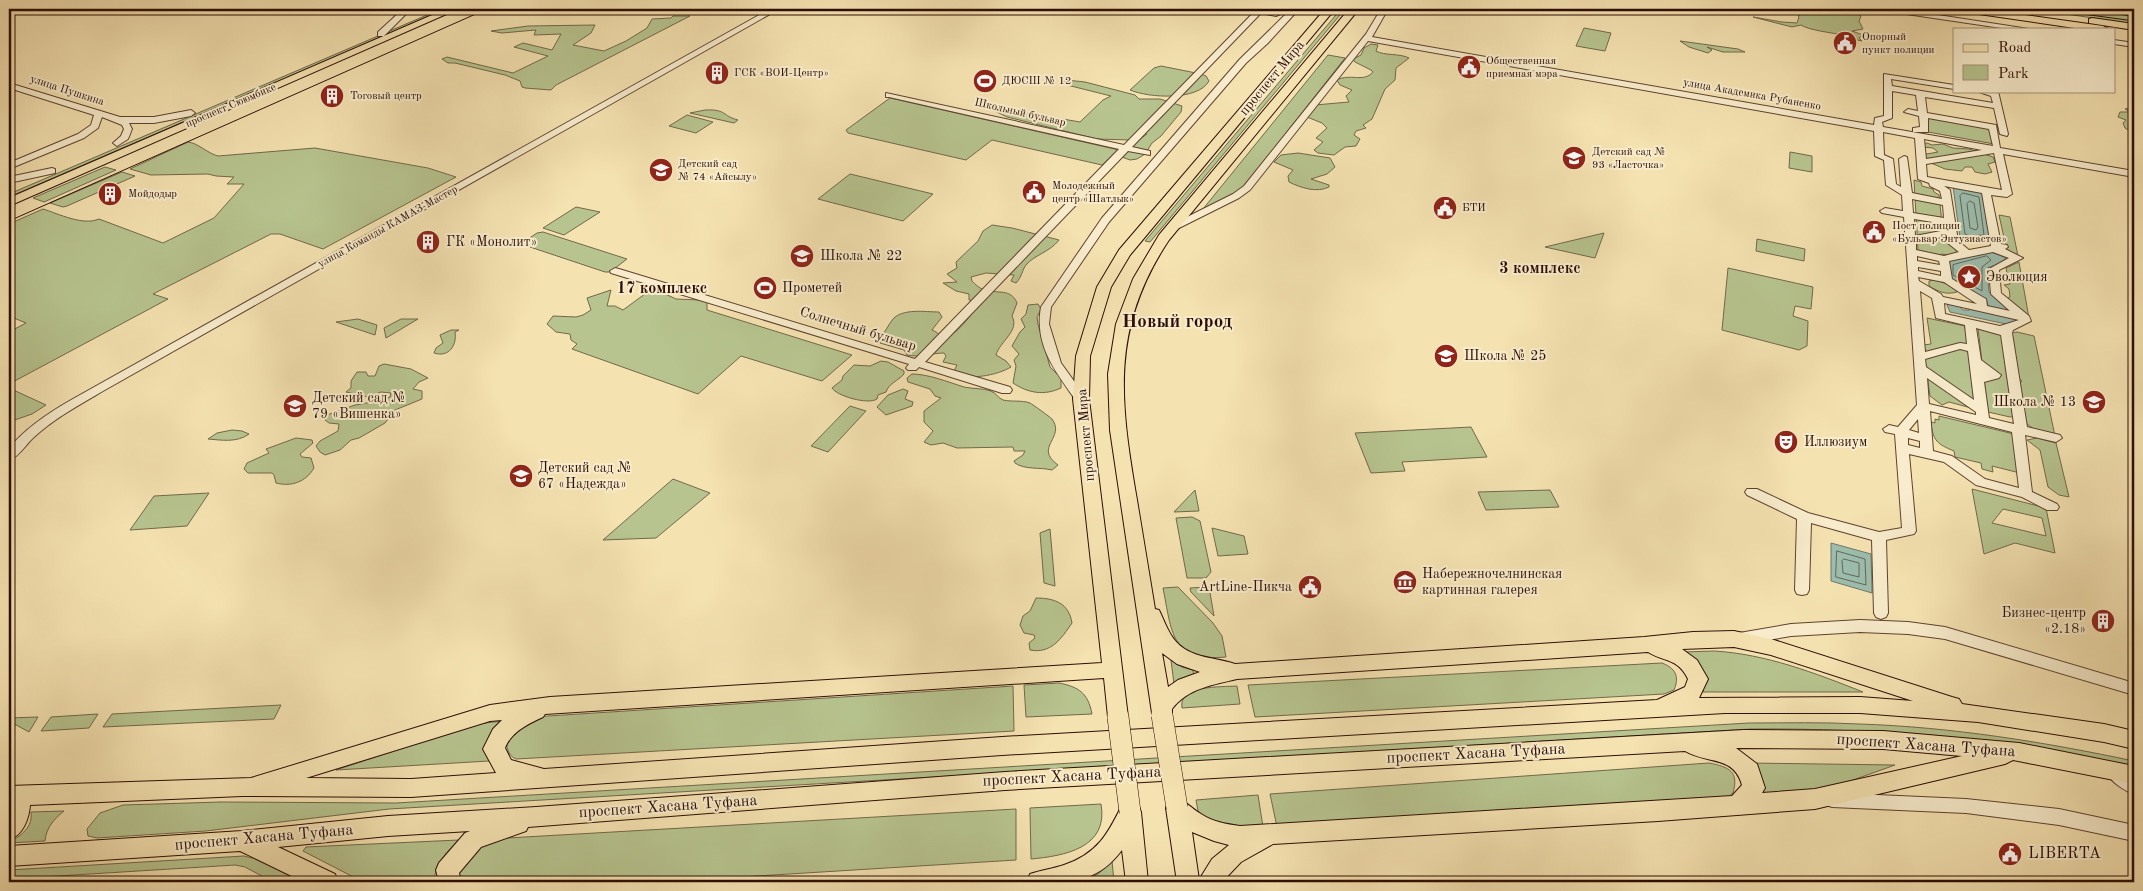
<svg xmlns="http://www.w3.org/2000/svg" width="2143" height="891" font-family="'Old Standard TT',serif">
<rect width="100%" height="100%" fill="#f5e2b1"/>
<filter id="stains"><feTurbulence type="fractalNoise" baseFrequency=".004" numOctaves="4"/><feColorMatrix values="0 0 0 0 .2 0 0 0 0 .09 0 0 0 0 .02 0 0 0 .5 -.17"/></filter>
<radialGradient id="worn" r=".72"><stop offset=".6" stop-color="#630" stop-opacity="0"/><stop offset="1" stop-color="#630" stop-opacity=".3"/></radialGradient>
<g fill="#b7c48f" stroke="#72684a" fill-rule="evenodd">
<polygon points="441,9 446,9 9,197 9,194"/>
<polygon points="1341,9 1345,9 1150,242 1145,241"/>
<path d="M 1799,9 L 1857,10 L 1859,13 L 1858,14 L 1861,16 L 1859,21 L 1863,29 L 1852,31 L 1863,35 L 1859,38 L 1862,41 C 1854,40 1850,36 1843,35 C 1833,33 1808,30 1801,25 L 1792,27 L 1753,17 L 1782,22 L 1797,23 L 1799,17 L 1798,16 L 1801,14 Z"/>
<polygon points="2032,9 2085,9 2134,16 2134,24"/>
<polygon points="673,16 690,16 556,85 551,90 525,88 522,87 520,81 505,75 455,63 448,63 442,59 447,57 513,73 548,56 514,47 523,43 552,50 561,34 534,35 536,30 502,33 491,31 528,26 595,25 591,33 573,45 604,51 626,41 647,28 652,19 671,18"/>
<polygon points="1584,28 1611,33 1605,51 1576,46"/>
<polygon points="1680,41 1738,49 1745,52 1723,52 1707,47 1712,50 1708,53 1689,47"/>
<path d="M 1371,44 L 1378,45 L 1376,51 C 1385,56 1399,53 1409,58 L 1396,68 L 1395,80 L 1385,89 L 1372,119 L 1363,125 L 1366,128 L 1356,131 L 1354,135 L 1360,139 L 1356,146 L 1345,147 L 1334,155 L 1318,153 L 1314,150 L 1323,142 L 1316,138 L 1327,128 L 1322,123 L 1307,117 L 1315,105 L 1349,102 L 1346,96 L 1352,90 L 1340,85 L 1337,80 C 1350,73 1364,83 1373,72 L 1371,70 L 1355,62 L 1353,59 L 1361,55 L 1364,48 Z"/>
<polygon points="1328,55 1345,58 1241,190 1203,209"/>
<path d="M 1161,66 L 1201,74 L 1206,76 L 1209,81 C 1198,101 1149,98 1130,90 L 1154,68 Z"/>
<polygon points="1066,80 1085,82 1135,95 1139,99 1160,99 1182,106 1181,112 1161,136 1152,143 1145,154 1137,159 1130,160 1122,157 1126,149 1147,134 1144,133 1130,140 1097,139 1007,117 993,110 991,107 1001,106 1011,110 1080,122 1103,100 1111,96 1067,85 1063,82"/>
<polygon points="890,98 1119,150 1102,165 992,140 966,160 848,133 846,130"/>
<polygon points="2134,107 2134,132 2133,133 2125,128 2123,123 2126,120 2118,117 2120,112 2130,112 2125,109"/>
<path d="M 705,110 C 727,109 722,116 738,120 L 734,123 L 690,113 Z"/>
<polygon points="687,115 713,122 696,133 669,126"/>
<polygon points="1925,117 1989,128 1994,144 1928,132"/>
<path d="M 188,142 C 198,143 207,153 218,156 L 315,148 L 428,168 L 456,177 L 323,249 L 280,234 L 271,234 L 153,294 L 168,299 L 9,384 L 9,332 L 26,323 L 9,316 L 9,224 L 43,209 C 59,214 83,226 99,219 L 163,243 L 214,218 L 244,184 L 227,184 L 234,177 L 216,176 L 208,174 L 151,175 L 130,169 Z"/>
<polygon points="1927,143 1932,145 1943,144 1953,148 1969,149 1993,157 1995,162 1988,164 1992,172 1985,174 1975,172 1972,167 1965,167 1962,171 1945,169 1924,160 1923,151 1927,154 1938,152 1933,148 1923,147 1922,144"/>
<polygon points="1790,152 1812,156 1812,172 1789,168"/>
<path d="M 1298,153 L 1330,158 L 1335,167 L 1327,174 L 1311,179 L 1329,185 L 1329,187 C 1317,193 1301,188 1289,182 L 1288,176 L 1293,170 L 1274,162 L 1281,155 Z"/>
<polygon points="105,167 116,170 44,202 33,198"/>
<polygon points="122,172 135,176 67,206 63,207 50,203"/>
<polygon points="850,174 933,194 903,221 818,199"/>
<polygon points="1914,180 1921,182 1922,186 1933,189 1934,192 1939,195 1944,242 1956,248 1956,254 1950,255 1941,254 1941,257 1923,253 1918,250"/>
<polygon points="576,207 600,212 564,235 543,228"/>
<polygon points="1999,215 2010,217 2018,256 2000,249 2006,247"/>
<path d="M 992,225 L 1012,228 L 1059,240 C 1050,252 1034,255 1026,265 C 1022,270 1022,277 1016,283 L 1011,281 L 1014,275 L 986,273 L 971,277 L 972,281 C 975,284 980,289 985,290 C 997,294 1011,288 1017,303 L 1012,316 C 1020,331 1000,341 996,355 L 1006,361 L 1011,367 C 998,375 966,382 954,371 L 957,365 L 943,362 L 946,356 L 944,353 C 932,353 919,358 907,355 L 904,350 L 880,343 L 879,339 C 885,333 888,325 893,319 C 903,308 926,312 939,312 L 942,317 L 932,330 C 937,332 942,337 947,336 C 958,335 973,310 982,303 L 969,300 L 969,294 L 956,291 L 943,283 L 957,282 L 947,274 L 957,268 L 956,262 L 978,241 L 983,231 Z"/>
<polygon points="543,232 627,259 610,272 605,272 524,245 525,241 537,233"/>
<polygon points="1604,233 1595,258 1545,247"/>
<polygon points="1757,239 1805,249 1804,261 1756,251"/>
<polygon points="2019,262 2029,318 2006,299 2010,297 2009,289 2004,285 2010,284 2009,278 2005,276 2007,273 2006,268"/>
<polygon points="1728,268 1813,287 1811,309 1795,306 1793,316 1808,321 1807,346 1799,350 1722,330"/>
<path d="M 1936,280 L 1952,286 L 1957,292 C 1946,295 1939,292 1929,286 L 1929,281 Z"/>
<polygon points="611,290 607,306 615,306 623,310 649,291 656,293 661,292 676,299 699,300 707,302 707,310 852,355 822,381 741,356 698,394 572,349 577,344 571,340 570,334 556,332 547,324 553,316 576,317 583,315 591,310 587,298"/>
<path d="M 1038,304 L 1041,309 L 1037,317 L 1038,324 L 1050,367 L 1061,378 L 1061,388 C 1044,396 1028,393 1013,383 L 1016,366 L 1014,360 L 1019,354 L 1012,346 L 1020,332 L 1025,327 L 1021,319 L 1026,314 L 1028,305 Z"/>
<polygon points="1927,318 1965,326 1975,409 1949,402 1942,405 1930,396 1923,345 1931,344"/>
<polygon points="358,319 377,325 375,335 336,322"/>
<polygon points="401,319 418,319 386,338 384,328"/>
<polygon points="1978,328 2004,335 2016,416 2010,417 1988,412"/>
<path d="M 451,330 L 459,330 L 455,332 C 457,344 450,358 434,353 L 436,348 L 443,343 L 440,335 Z"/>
<polygon points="2017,332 2034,336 2055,436 2038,432 2023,421 2018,385 2022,381 2016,375 2009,333"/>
<path d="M 881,361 L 888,362 L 904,371 L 904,374 C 898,381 889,383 886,392 L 878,395 L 877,399 C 868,405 837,396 832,388 L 842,380 L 843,376 L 854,365 L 870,366 Z"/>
<polygon points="384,364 411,369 428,378 419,382 413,389 422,391 422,399 395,410 385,423 359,438 351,440 340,450 325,455 320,452 316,446 320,441 338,431 339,424 329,423 325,420 327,415 355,405 373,402 390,397 391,393 381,392 368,397 346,392 351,388 351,381 357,372 366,372 368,376 375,376 379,366"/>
<path d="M 912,374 C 928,374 948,382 964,387 C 973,389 983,388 991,391 C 996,393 998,398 1003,400 C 1012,402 1022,400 1030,403 C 1032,404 1050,417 1052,419 C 1066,438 1033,447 1058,465 L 1052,470 C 1040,467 1025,470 1015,463 L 1014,461 L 1023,455 L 1025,451 L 1014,451 L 1013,447 L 957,448 L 943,443 L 931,445 L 924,442 L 933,431 L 924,422 L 924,411 L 941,398 L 935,396 L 930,389 L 908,382 L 907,378 Z"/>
<polygon points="9,388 46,405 32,414 9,422"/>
<polygon points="903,389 908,391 905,399 913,402 912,406 886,415 877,407 888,395"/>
<polygon points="850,406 866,411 828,452 811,446"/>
<path d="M 1939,416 L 2014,434 L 2020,473 L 1992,466 L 1993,472 L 1982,469 L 1981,463 L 1955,457 L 1954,451 C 1937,444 1933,441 1931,422 L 1935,423 L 1935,419 L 1939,420 Z"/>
<polygon points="1471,427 1487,457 1402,462 1405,471 1371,473 1355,433"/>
<path d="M 232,430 L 242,431 L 249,434 C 237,443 221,440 208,439 L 217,433 Z"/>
<path d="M 296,438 L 312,440 L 313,443 L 300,454 L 302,457 L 311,458 L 314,468 C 306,482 291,487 276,483 L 274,475 L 272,473 L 248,473 L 244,469 L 247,463 L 269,453 L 266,449 Z"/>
<polygon points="2037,438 2056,443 2069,497 2059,495 2048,487 2040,450 2027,440"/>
<polygon points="673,479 710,493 656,538 603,540"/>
<path d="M 1972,489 L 2046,508 L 2055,553 L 2015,543 L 1984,554 ZM 2003,509 L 2042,518 L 2046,536 L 1992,523 Z"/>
<polygon points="1195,490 1199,511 1174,512"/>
<polygon points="1550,490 1559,507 1486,510 1478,492"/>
<polygon points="209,493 187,526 130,530 154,496"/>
<polygon points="1192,517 1200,521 1211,572 1206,578 1187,578 1176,518"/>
<polygon points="1212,528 1244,536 1248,554 1218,556"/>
<polygon points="1050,529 1055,586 1044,583 1040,533"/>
<path d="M 1178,587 L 1213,623 L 1222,636 L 1226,657 C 1170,662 1172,632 1163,588 Z"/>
<polygon points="1209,587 1214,616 1191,592 1190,588"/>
<path d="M 1036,598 C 1054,598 1069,603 1072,623 C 1061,639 1051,654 1030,650 L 1029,643 L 1035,638 L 1034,635 L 1024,633 L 1020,625 L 1023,616 L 1030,611 Z"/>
<path d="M 1714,651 C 1766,654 1815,673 1863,692 L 1703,692 L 1704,680 L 1683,652 Z"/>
<polygon points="1171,660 1182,667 1193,670 1194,676 1174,684"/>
<path d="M 1662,663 C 1675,668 1680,676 1674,690 L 1664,694 L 1255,717 L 1248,685 Z"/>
<path d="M 1059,683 C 1079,687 1088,693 1092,714 L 1026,717 L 1024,685 Z"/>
<path d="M 1013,686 L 1014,731 L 516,759 C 507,755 507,747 506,739 L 533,717 Z"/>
<path d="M 1237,686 L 1240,704 L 1182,708 C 1178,685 1221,687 1237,686 Z"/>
<polygon points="281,705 274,719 103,727 112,714"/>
<polygon points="98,714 89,728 41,731 51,717"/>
<polygon points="38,717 29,732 9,721 9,718"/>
<polygon points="503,721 487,753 489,761 336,770 476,724"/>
<path d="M 1749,723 C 1786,723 1823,722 1859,724 C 1952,727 2044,742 2134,761 L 2134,767 C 2008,739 1880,728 1751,729 L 389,809 L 206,831 L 97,838 L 88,836 L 87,829 L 100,813 L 123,805 L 221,802 L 396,803 Z"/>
<path d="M 1709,763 C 1730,767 1739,772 1733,793 L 1725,799 L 1277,827 L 1270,794 Z"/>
<polygon points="1747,763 1895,765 1814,794 1760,800"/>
<polygon points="1258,795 1263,827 1224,829 1199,816 1196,800"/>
<path d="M 1101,804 C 1109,848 1064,856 1031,859 L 1030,808 Z"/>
<path d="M 1016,809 L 1016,860 L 660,882 L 458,882 C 455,859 474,852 490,839 Z"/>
<path d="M 64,811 C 54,819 46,828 45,841 L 9,843 C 21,835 33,828 31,812 Z"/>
<path d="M 459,840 C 445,853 437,863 433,882 L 363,882 L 303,851 L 306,847 Z"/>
<polygon points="244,856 264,861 301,882 273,882 245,867 235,865 9,879 9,870"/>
<polygon points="1112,861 1114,882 1080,882 1098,874"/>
</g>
<g fill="#9cbdad" stroke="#6f7769">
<polygon points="1953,186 1983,192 1992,240 1967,241 1960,238"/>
<polygon points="1989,251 2006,258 2002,263 1987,268 1989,292 2018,314 1988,306 1987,301 1949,278 1946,261"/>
<polygon points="1950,304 1959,306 1963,310 1969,310 1969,308 2020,320 2006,324 1950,312 1947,305"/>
<polygon points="1831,543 1871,554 1872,593 1831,581"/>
</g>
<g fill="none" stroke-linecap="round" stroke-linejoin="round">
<g stroke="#646558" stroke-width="1">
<polygon points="1963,193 1979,197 1984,235 1969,236 1965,234 1960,196"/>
<polygon points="1970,201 1974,203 1978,227 1976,230 1970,228 1967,204"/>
<polygon points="1987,256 1991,260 1982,267 1982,291 1953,275 1953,265"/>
<polygon points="1837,551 1865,559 1866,585 1836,577"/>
<polygon points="1844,559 1859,563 1859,577 1843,573 1842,561"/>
</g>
<g stroke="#5e422f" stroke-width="2">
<g id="minor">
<polygon points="403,9 411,9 384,36 378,36 378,32"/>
<path d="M 770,9 L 779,9 L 103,391 C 79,405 55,418 34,437 C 27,443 18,458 9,460 L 9,448 C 26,428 48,413 71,400 Z"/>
<polygon points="1245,9 1264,9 1280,14 1276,16 1261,13 1132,147 1150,151 1150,155 1128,151 925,362 1010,387 1012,390 1010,393 1002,393 919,367 916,370 908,370 906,368 909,364 611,273 610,271 615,268 619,269 915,359 1119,149 889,97 886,97 886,93 1124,145 1254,12"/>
<path d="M 1291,9 L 1299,9 L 1268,43 L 1246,63 L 1109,222 L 1051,307 L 1049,324 L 1061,363 L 1087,399 L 1085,402 L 1077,402 C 1056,372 1034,346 1041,307 L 1102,218 L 1240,59 Z"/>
<path d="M 1381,9 L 1388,9 L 1372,37 L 1874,125 L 1875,118 L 1884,116 L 1884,74 L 1954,85 L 1954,89 L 1891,79 L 1892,86 L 1993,103 L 1991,96 L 1976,91 L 1998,91 L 2008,134 L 2007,136 L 2000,134 L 1994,108 L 1925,97 L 1927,113 L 1996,125 L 2000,148 L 2134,171 L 2134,177 L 2003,154 L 2012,194 L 2007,197 L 1991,195 L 2001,244 L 2007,245 L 2008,247 L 2005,249 L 2023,258 L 1999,270 L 2001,293 L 2029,316 L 2031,321 L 2013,330 L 2012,333 L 2027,427 L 2060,435 L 2062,438 L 2056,442 L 2025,435 L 2032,492 L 2057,504 L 2059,507 L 2057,510 L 2047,510 L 2022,497 L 1976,485 L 1944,462 L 1909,454 L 1916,531 L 1914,534 L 1886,540 L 1888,613 L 1886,617 L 1881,619 L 1876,617 L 1874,613 L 1872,540 L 1811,523 L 1809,590 L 1807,594 L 1802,595 L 1797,594 L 1795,590 L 1797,519 L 1747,495 L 1745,492 L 1747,489 L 1757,489 L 1808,513 L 1879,532 L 1902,528 L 1895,434 L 1885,432 L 1883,429 L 1889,425 L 1898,427 L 1917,405 L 1904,217 L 1882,213 L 1880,211 L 1885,208 L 1903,211 L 1902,195 L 1886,185 L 1884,160 L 1875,156 L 1874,131 L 1368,41 L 1250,190 L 1239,198 L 1177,229 L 1171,229 L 1171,225 L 1233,194 L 1244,186 L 1366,34 ZM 1892,91 L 1916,95 L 1918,111 L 1908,109 L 1904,112 L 1919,116 L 1920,127 L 1913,128 L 1913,132 L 1928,132 L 1928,118 L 1989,129 L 1993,146 L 1883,127 L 1882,122 L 1892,118 ZM 1883,132 L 1915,138 L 1918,179 L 1929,183 L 1930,186 L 1940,191 L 1942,199 L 1912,193 L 1907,157 L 1904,156 L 1899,159 L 1901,187 L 1896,184 L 1893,159 L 1884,155 ZM 1924,139 L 1982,150 L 1926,159 ZM 1994,153 L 2002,190 L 1927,177 L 1926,164 ZM 1944,186 L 1982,193 L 1991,246 L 1969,250 L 1958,241 L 1950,190 ZM 1912,199 L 1943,205 L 1944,218 L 1913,213 ZM 1914,219 L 1945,224 L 1946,230 L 1915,236 ZM 1947,236 L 1949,244 L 1959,252 L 1944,256 L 1916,250 L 1916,242 ZM 1993,252 L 2009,258 L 1989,269 L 1991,294 L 2010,311 L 1987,306 L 1986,299 L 1952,279 L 1949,261 ZM 1917,256 L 1939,261 L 1940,265 L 1917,261 ZM 1918,267 L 1941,271 L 1941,276 L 1918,271 ZM 1918,277 L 1944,282 L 1977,304 L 1943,297 L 1941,294 L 1919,281 ZM 1920,291 L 1932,298 L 1936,318 L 1965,325 L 1967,344 L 1960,343 L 1925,352 ZM 1944,303 L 2019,320 L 2000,326 L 1945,314 ZM 1976,328 L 2001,335 L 2014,424 L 1989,418 L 1984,382 L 1999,378 L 2001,375 L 1981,360 ZM 1960,349 L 1968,351 L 1974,400 L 1926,367 L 1925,359 ZM 1927,378 L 1976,412 L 1976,415 L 1929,404 ZM 1930,411 L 2012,432 L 2019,488 L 1985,479 L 1952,456 L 1933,451 ZM 1918,419 L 1919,433 L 1909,430 ZM 1908,438 L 1920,441 L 1920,448 L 1908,445 Z"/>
<polygon points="1882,9 1899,9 2029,29 2008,29 1886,11"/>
<polygon points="2097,9 2134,12 2134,16 2101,11"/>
<polygon points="2114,40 2134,43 2134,47 2114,44"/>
<polygon points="9,83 120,117 154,117 191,110 195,113 191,116 154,123 129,123 132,129 128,139 117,146 113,143 121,136 124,129 122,125 102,117 98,128 84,138 9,169 9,163 78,134 91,125 94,115 9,88"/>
<polygon points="52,168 55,169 55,173 9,183 9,177"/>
<polygon points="1860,620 1908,622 1945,627 2134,683 2134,695 1945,639 1908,634 1860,632 1791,636 1739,645 1734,643 1732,639 1734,635 1739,633 1791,624"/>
<path d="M 2116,767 L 2134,778 L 2134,794 C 2125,791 2112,783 2108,774 L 2110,769 Z"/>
<polygon points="1832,793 1966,799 2059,809 2134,825 2134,841 2059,825 1966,813 1832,807 1826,805 1824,800 1826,795"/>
</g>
</g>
<g stroke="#2c0d04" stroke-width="2">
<g id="major">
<polygon points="446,9 458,9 9,206 9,198"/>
<path d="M 1325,9 L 1335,9 L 1130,255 L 1111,287 L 1090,356 L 1089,399 L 1128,717 L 1125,723 L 1118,725 L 1111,723 L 1108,717 L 1104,678 L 545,714 L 543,717 C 528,724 511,732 505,748 L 511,760 L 544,769 L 1002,737 L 1657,700 L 1685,687 L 1688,679 C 1678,658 1664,662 1648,652 L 1237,679 C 1213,685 1188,688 1172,709 L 1172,713 L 1169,719 L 1162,721 L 1155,719 L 1152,713 L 1110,430 L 1108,374 L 1116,324 L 1133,279 L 1159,235 L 1349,9 L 1359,9 L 1169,240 C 1110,328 1120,401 1137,500 C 1143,536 1149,572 1155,609 L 1159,610 C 1163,618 1166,627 1171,635 C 1186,659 1211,656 1235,664 L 1644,637 L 1693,632 L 1734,631 L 1771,639 L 1952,697 L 1959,699 L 1962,704 L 2104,724 L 2134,731 L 2134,749 L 2104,742 L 1978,722 L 1860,713 L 1725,713 L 1002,755 L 411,797 L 242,796 L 30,805 C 29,819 23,835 9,840 L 9,786 L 251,778 L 490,705 L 550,697 L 1102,663 L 1073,399 L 1076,356 L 1097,287 L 1119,250 ZM 1734,647 L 1771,655 L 1913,701 L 1860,697 L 1699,698 L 1708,679 L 1697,660 L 1682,649 ZM 1162,653 L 1177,664 L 1200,672 L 1178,680 L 1168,687 ZM 502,720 L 493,729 L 483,749 L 496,773 L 411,779 L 306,778 L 490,721 Z"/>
<polygon points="1960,9 1983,9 2103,26 2108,29 2081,29 1965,12"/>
<polygon points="2092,18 2134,24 2134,30 2089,23 2089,19"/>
<path d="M 1744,730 L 1883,731 L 2019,743 L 2134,766 L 2134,784 L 2013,760 L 2005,764 L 1815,809 L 1658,821 L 1273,844 L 1241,862 L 1222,882 L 1177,882 L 1166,808 L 1169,801 L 1177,798 C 1187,802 1192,809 1201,814 C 1213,822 1226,824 1240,826 L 1732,796 L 1742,785 C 1734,755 1706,764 1685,751 L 1005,790 L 528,827 L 526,831 L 481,847 L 459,873 L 461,882 L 439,882 L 436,870 L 439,863 L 465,833 L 470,831 L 388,836 L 278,847 L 335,874 L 338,882 L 304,882 L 240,851 L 9,866 L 9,846 L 242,831 L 388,816 L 536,807 L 1005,772 ZM 1736,748 L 1883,749 L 1962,756 L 1815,789 L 1762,793 L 1765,788 L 1757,764 ZM 1192,832 L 1214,841 L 1229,845 L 1212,859 L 1199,880 Z"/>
<path d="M 1130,802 L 1138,805 L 1141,812 L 1148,882 L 1126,882 L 1122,850 C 1095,886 1067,882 1027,882 L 1030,874 C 1041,870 1053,869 1064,865 C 1097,854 1108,834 1122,805 Z"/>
</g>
</g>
<use href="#minor" fill="#f8eccc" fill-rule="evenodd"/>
<use href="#major" fill="#f5e2b1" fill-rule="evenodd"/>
<g stroke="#2c0d04" stroke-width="1">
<polyline points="2046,9 2134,21"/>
<polyline points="9,221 487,9"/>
</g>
<g stroke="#2c0d04" stroke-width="22" stroke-linecap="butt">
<g id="major-bridge">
<polyline points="1162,715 1177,808"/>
<polyline points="1118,717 1130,812"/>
</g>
</g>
<use href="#major-bridge" stroke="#f5e2b1" stroke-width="21"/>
</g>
<defs>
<g id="civic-disc" transform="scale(1.25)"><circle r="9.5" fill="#8f2418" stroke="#f8eccc"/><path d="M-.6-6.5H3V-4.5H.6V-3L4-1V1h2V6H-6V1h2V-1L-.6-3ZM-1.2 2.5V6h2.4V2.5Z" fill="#fff"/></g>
<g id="building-disc" transform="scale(1.25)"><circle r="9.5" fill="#8f2418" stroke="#f8eccc"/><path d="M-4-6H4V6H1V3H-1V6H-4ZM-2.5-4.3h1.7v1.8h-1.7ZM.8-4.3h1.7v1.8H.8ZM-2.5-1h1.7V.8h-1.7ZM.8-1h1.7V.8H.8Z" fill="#fff"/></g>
<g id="stadium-disc" transform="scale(1.25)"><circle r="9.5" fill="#8f2418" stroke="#f8eccc"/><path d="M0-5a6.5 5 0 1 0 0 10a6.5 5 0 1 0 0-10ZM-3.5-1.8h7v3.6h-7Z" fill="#fff"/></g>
<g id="school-disc" transform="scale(1.25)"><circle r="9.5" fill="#8f2418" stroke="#f8eccc"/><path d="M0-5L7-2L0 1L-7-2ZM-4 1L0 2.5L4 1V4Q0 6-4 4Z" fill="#fff"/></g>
<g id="sight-disc" transform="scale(1.25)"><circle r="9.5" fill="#8f2418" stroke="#f8eccc"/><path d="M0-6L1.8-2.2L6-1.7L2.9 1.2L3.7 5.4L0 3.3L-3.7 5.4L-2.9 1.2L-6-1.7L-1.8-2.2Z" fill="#fff"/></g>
<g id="theatre-disc" transform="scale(1.25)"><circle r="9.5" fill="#8f2418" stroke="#f8eccc"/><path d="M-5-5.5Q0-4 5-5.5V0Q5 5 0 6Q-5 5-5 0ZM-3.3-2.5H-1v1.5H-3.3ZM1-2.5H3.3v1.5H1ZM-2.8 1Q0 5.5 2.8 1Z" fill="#fff"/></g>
<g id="museum-disc" transform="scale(1.25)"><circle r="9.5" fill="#8f2418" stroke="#f8eccc"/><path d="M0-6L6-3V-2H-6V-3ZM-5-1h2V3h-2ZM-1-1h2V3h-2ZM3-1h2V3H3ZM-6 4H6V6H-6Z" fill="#fff"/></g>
</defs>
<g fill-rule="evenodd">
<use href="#civic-disc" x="1845" y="43"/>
<use href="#civic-disc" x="1469" y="67"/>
<use href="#building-disc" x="717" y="73"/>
<use href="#stadium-disc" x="985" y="81"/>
<use href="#building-disc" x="332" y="96"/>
<use href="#school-disc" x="1574" y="158"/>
<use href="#school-disc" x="661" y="170"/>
<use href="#civic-disc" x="1034" y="192"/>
<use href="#building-disc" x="110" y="194"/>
<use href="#civic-disc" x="1445" y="208"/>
<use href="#civic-disc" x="1874" y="232"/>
<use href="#building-disc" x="428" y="242"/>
<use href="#school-disc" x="802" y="256"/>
<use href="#sight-disc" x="1969" y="277"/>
<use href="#stadium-disc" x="765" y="288"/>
<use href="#school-disc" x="1446" y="356"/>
<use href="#school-disc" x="2094" y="402"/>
<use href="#school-disc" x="295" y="406"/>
<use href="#theatre-disc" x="1786" y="442"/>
<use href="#school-disc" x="521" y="476"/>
<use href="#museum-disc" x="1405" y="582"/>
<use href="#civic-disc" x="1310" y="587"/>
<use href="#building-disc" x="2103" y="621"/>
<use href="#civic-disc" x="2010" y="854"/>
</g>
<g text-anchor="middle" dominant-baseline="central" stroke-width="4" stroke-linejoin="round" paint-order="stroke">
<g font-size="11" fill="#2c0d04" stroke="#f8eccc" text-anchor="start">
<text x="1862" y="37">Опорный<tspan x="1862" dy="13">пункт полиции</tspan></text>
<text x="1486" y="61">Общественная<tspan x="1486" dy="13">приемная мэра</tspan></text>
<text x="734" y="73">ГСК «ВОИ-Центр»</text>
<text x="1002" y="81">ДЮСШ № 12</text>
<text x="350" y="96">Тоговый центр</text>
<text x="1592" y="152">Детский сад №<tspan x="1592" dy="13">93 «Ласточка»</tspan></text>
<text x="678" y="164">Детский сад<tspan x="678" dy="13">№ 74 «Айсылу»</tspan></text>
<text x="1052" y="186">Молодежный<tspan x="1052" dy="13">центр «Шатлык»</tspan></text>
<text x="128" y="194">Мойдодыр</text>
<text x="1462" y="208">БТИ</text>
<text x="1892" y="226">Пост полиции<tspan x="1892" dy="13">«Бульвар Энтузиастов»</tspan></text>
</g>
<g font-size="11" fill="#2c0d04" stroke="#f8eccc">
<text transform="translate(67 91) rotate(18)">улица Пушкина</text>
<text transform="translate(1752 95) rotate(10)">улица Академика Рубаненко</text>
<text transform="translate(231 106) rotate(-23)">проспект Сююмбике</text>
<text transform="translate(1020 113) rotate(13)">Школьный бульвар</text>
<text transform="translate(388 227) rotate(-29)">улица Команды КАМАЗ-Мастер</text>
</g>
<g font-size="14" fill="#2c0d04" stroke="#f8eccc">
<text transform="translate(1272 78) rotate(-50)">проспект Мира</text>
<text transform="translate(858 329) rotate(17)">Солнечный бульвар</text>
<text transform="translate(1086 435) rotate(-95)">проспект Мира</text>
</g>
<g font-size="14" fill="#2c0d04" stroke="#f8eccc" text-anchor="start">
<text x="446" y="242">ГК «Монолит»</text>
<text x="820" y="256">Школа № 22</text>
<text x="1986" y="277">Эволюция</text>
<text x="782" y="288">Прометей</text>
<text x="1464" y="356">Школа № 25</text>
<text x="312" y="398">Детский сад №<tspan x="312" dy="16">79 «Вишенка»</tspan></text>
<text x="2076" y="402" text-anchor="end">Школа № 13</text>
<text x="1804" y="442">Иллюзиум</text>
<text x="538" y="468">Детский сад №<tspan x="538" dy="16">67 «Надежда»</tspan></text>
<text x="1422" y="574">Набережночелнинская<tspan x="1422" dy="16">картинная галерея</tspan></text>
<text x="1292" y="587" text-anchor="end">ArtLine-Пикча</text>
<text x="2086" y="613" text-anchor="end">Бизнес-центр<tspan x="2086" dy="16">«2.18»</tspan></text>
</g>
<g font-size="16" font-weight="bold" fill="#2c0d04" stroke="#f8eccc">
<text x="1540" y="269">3 комплекс</text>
<text x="662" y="289">17 комплекс</text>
</g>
<g font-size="16" fill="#2c0d04" stroke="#f8eccc">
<text transform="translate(1926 746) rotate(4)">проспект Хасана Туфана</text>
<text transform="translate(1476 754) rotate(-3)">проспект Хасана Туфана</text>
<text transform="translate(1072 777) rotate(-3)">проспект Хасана Туфана</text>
<text transform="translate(668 807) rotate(-4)">проспект Хасана Туфана</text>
<text transform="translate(264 838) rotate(-5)">проспект Хасана Туфана</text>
</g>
<g font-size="16" fill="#2c0d04" stroke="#f8eccc" text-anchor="start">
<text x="2028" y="854">LIBERTA</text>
</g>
<g font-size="19" font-weight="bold" fill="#2c0d04" stroke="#f8eccc">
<text x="1177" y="322">Новый город</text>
</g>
</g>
<rect width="2143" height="891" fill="none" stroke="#f5e2b1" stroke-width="30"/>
<rect x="10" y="10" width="2123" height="871" fill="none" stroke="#2c0d04" stroke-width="2.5"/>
<rect x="15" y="15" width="2113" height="861" fill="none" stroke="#2c0d04"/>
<rect x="1953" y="28" width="162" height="65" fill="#f8eccc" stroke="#a6937c"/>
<rect x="1963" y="44" width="25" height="8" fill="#f5e2b1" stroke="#a6937c"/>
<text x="1998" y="52" font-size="15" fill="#2c0d04">Road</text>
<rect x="1963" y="65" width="25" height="15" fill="#b7c48f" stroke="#a6937c"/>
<text x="1998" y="78" font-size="15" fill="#2c0d04">Park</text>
<rect width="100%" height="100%" filter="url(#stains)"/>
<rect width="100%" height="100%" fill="url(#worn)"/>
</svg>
